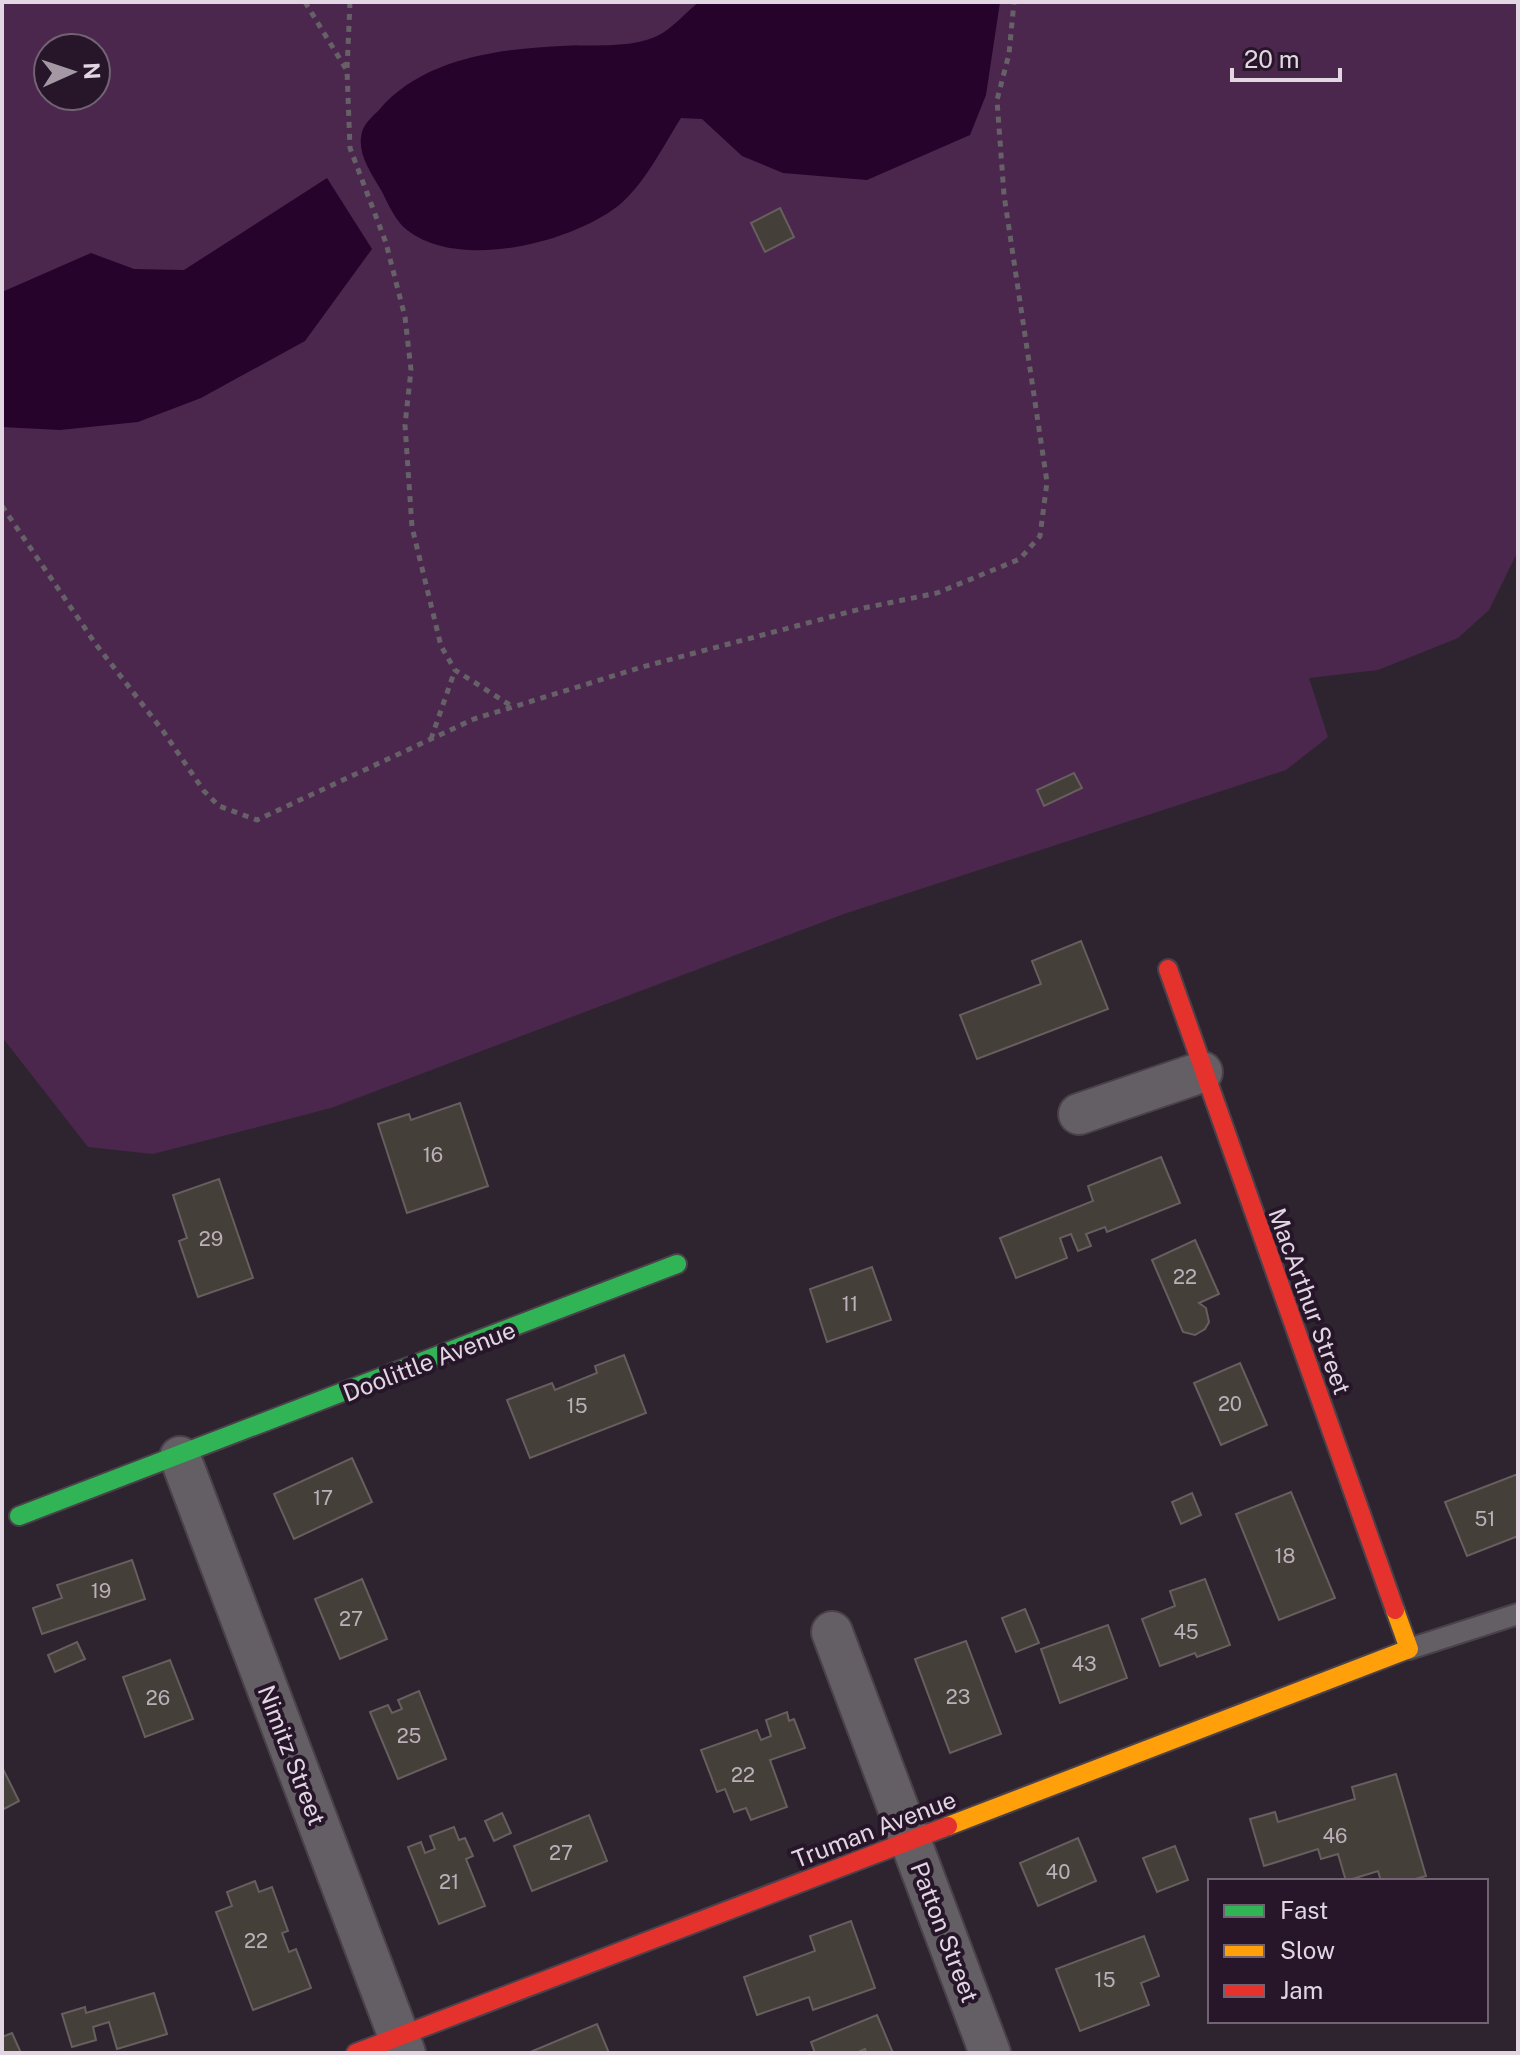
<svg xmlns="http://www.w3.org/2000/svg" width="1520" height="2055" font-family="'Public Sans',sans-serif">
<rect width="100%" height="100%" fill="#2e242f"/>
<path fill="#4b274e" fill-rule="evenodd" d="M 2,2 L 1518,2 L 1518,551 L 1489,610 L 1458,638 L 1378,670 L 1309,678 L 1328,737 L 1286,770 L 844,914 L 331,1108 L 153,1154 L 88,1147 L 2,1037 ZM 48,48 L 96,48 L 96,96 L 48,96 Z"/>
<g fill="#26032b">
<path d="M 699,2 L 1000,2 L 986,95 L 970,135 L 867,180 L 783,173 L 742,156 L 702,119 L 681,118 C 663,146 645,184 618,206 C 570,243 459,271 407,230 C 395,221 388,203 381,190 C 370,171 355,151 363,129 C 366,122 374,115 379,110 C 422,59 497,49 561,46 C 590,44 630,49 657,36 C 672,29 686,12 699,2 Z"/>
<polygon points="327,178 372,249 305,341 201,398 138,422 60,430 2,427 2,292 91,253 134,269 184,270"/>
</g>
<g fill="#453f3a" stroke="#665f5e" stroke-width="2">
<polygon points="780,208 794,237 765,252 751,223"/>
<polygon points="1074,773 1082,788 1044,806 1037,790"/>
<polygon points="1081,941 1108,1009 977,1059 960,1015 1041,984 1032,961"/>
<polygon points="460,1103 488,1186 407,1213 378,1124 409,1114 411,1120"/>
<polygon points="1161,1157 1180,1203 1107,1232 1105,1227 1086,1234 1091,1246 1078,1251 1071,1234 1060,1238 1067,1258 1016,1278 1000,1238 1093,1201 1088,1186"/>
<polygon points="219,1179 253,1278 198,1297 179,1241 187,1238 173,1195"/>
<polygon points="1195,1240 1219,1294 1199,1303 1206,1308 1209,1322 1205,1329 1195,1335 1183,1332 1152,1260"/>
<polygon points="872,1267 891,1320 827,1342 810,1289"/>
<polygon points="624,1355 646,1413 530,1458 507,1400 552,1383 555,1390 597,1373 595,1366"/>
<polygon points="1240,1363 1267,1425 1221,1445 1194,1383"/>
<polygon points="352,1458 372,1502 294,1539 274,1494"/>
<polygon points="1518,1474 1518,1536 1467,1556 1445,1502"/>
<polygon points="1291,1492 1335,1598 1279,1620 1236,1514"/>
<polygon points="1192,1493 1201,1515 1181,1524 1172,1502"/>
<polygon points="132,1560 145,1599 42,1634 33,1608 62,1598 57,1585"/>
<polygon points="362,1579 387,1639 340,1659 315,1599"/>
<polygon points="1205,1579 1230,1645 1197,1657 1195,1653 1160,1666 1142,1619 1175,1606 1170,1591"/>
<polygon points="1025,1609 1039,1643 1016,1652 1002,1618"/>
<polygon points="1108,1625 1127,1678 1060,1703 1041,1649"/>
<polygon points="966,1641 1001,1734 950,1753 915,1659"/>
<polygon points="77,1642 85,1659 55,1672 48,1655"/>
<polygon points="170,1660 193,1719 145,1737 123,1677"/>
<polygon points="419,1691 446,1759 398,1779 370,1712 388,1705 392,1713 402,1709 398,1700"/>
<polygon points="787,1712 789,1721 794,1719 805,1748 770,1760 787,1807 751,1820 746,1808 734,1812 725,1789 717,1792 701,1750 757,1730 761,1740 771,1736 766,1720"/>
<polygon points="3,1769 19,1801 2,1810 2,1770"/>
<polygon points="1396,1774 1426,1876 1408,1881 1381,1881 1378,1871 1346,1881 1338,1854 1321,1859 1318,1849 1264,1866 1250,1819 1275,1812 1278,1822 1355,1799 1352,1787"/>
<polygon points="502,1813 511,1833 494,1841 485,1821"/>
<polygon points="589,1815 607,1861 532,1891 514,1846"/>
<polygon points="454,1827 459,1840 465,1838 473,1856 466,1859 485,1906 439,1924 408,1847 421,1842 425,1853 435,1849 430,1836"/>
<polygon points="1078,1838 1096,1881 1038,1906 1020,1863"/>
<polygon points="1175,1846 1188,1880 1157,1892 1143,1858"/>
<polygon points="255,1881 259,1892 272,1887 288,1931 282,1933 289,1952 296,1949 311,1988 253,2010 216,1912 232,1906 227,1892"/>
<polygon points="851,1921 875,1988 813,2010 809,1997 757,2015 744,1977 815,1951 810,1936"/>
<polygon points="1144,1936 1159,1976 1141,1983 1149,2005 1080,2031 1056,1969"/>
<polygon points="154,1993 167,2034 117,2049 109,2022 93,2027 96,2040 72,2047 62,2014 85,2007 86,2013"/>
<polygon points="877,2015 893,2053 866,2053 865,2049 856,2053 815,2053 811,2042"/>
<polygon points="597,2024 609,2053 528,2053"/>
<polygon points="12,2033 21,2053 2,2053 2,2037"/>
</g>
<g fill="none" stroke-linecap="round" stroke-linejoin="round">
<g stroke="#4a414b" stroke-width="24">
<polyline id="lane" points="1409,1649 1518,1614"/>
</g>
<g stroke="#4a414b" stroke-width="44">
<g id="street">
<polyline points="1079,1114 1202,1072"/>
<polyline points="180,1457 405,2053"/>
<polyline points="832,1632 990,2053"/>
</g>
</g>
<g stroke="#4a414b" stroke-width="22">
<polyline id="fast" points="19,1516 677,1264"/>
</g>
<g stroke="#4a414b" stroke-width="22">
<polyline id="slow" points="948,1826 1409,1649 1395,1610"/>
</g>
<g stroke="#4a414b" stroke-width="22">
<g id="jam">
<polyline points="1168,969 1395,1610"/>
<polyline points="356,2053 948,1826"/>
</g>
</g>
<g stroke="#666167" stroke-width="5" stroke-dasharray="6 6" stroke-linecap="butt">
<polyline points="305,2 346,69"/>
<polyline points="350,2 347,70 350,148 386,243 405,317 411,370 405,425 412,527 441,646 455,670 513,707"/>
<polyline points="2,506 95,643 163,731 204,791 219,806 257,820 474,719 642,667 864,608 937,593 1020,559 1040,536 1047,482 1004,195 997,100 1009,54 1014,2"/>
<polyline points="431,739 455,670"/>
</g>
<use href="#lane" stroke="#645f64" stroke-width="20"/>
<use href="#street" stroke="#645f64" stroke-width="40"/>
<use href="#fast" stroke="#30b455" stroke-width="18"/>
<use href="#slow" stroke="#ff9f0a" stroke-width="18"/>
<use href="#jam" stroke="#e5322d" stroke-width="18"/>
</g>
<g text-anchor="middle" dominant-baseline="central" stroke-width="8" stroke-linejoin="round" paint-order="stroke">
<g font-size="20" fill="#bbb0b9">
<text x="433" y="1155">16</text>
<text x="211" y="1239">29</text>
<text x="1185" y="1277">22</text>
<text x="850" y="1304">11</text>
<text x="1230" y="1404">20</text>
<text x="577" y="1406">15</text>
<text x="323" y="1498">17</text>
<text x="1485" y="1519">51</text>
<text x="1285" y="1556">18</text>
<text x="101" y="1591">19</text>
<text x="351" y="1619">27</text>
<text x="1186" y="1632">45</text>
<text x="1084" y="1664">43</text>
<text x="958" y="1697">23</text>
<text x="158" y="1698">26</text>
<text x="409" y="1736">25</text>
<text x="743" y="1775">22</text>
<text x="1335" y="1836">46</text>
<text x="561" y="1853">27</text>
<text x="1058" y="1872">40</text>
<text x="449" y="1882">21</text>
<text x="256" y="1941">22</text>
<text x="1105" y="1980">15</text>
</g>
<g font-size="24" fill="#e2d6e3" stroke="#271629">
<text transform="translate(1310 1301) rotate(70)">MacArthur Street</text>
<text transform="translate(429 1361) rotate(-21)">Doolittle Avenue</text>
<text transform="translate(292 1755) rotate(69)">Nimitz Street</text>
<text transform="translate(874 1829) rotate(-21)">Truman Avenue</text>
<text transform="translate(945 1932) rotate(69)">Patton Street</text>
</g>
</g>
<rect width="1520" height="2055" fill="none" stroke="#e2d6e3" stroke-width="8"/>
<rect x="1208" y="1879" width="280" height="144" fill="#271629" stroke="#726373" stroke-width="2"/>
<rect x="1224" y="1905" width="40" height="12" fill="#30b455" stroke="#726373" stroke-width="2"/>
<text x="1280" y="1919" font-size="24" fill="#e2d6e3">Fast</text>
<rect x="1224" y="1945" width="40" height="12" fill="#ff9f0a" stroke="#726373" stroke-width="2"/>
<text x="1280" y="1959" font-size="24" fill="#e2d6e3">Slow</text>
<rect x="1224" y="1985" width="40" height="12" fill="#e5322d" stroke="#726373" stroke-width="2"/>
<text x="1280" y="1999" font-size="24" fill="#e2d6e3">Jam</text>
<g transform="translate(72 72) rotate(87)"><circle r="38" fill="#271629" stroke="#726373" stroke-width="2"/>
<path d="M0-6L14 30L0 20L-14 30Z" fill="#a398a4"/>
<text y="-12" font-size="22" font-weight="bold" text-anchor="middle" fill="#e2d6e3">N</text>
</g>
<path d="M1232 68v12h108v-12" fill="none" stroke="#e2d6e3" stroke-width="4"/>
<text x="1244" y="68" font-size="24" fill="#e2d6e3" stroke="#271629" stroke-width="6" paint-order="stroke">20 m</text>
</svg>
